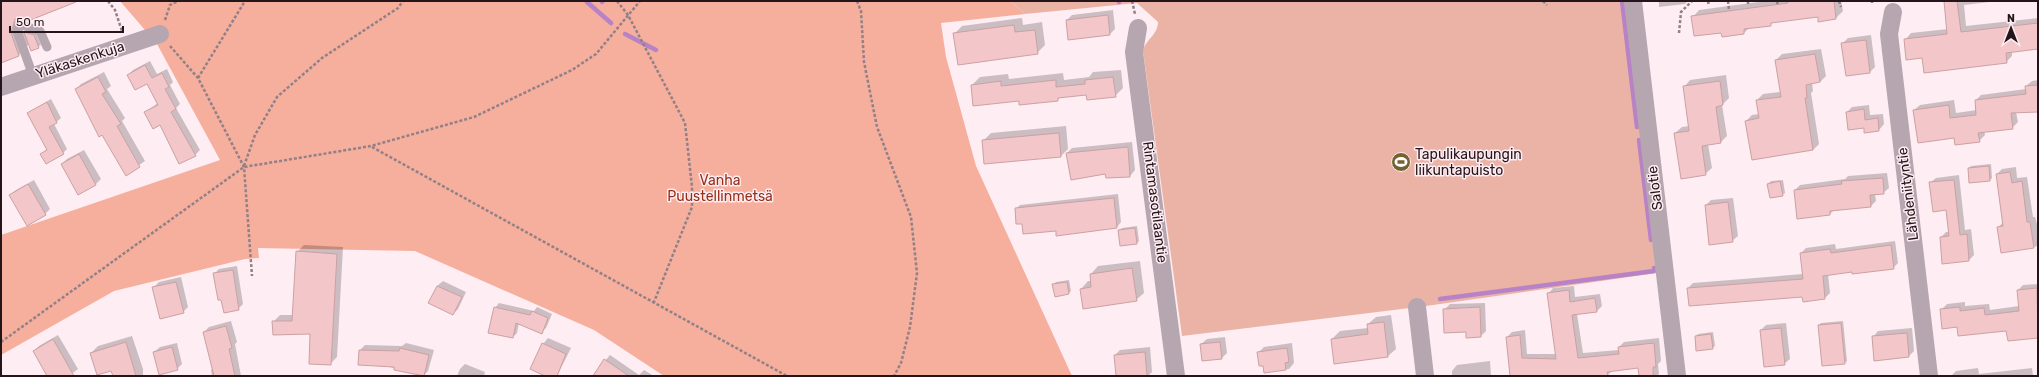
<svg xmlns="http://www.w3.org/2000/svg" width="2039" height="377" font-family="Rubik,sans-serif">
<rect width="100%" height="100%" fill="#feedf2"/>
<path fill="#ebb3a6" d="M 1010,1 L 1626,1 L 1657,273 L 1426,306 L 1182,336 L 1143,51 C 1145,40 1158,35 1158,22 L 1137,3 L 1025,14 Z"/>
<polygon fill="#f6ae9d" points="120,1 1010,1 1025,14 941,23 946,57 976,166 1072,376 664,376 594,330 415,251 258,248 259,258 245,259 114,291 1,355 1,235 220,160 157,44"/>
<g fill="#0003">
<polygon points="1,1 73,1 22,18 20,22 24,33 27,30 36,33 41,45 31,50 29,44 19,55 1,62"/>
<polygon points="1659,1 1688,1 1685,4 1659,7"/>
<polygon points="1766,1 1841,1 1843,11 1836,18 1819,20 1819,16 1773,22 1770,25 1749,28 1744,33 1722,31 1693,17 1699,10"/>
<polygon points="1945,1 1998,1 1964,5 1966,26 2038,18 2038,48 2012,51 2012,56 2006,62 1923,57 1905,40 1911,33 1948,29"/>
<polygon points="1113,10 1115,29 1110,34 1067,20 1072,15"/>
<polygon points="1022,18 1023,25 1042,22 1045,45 1037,53 955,33 962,26"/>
<polygon points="1871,35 1875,67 1870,72 1842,44 1848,38"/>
<polygon points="1821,49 1826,76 1820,82 1812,83 1813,91 1811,93 1819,144 1813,150 1753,159 1746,121 1752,115 1759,114 1757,100 1763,94 1781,92 1776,60 1782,54"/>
<polygon points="150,61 157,74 167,69 173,82 170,85 180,104 176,108 200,150 195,155 145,112 158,103 147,83 128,75 133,70"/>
<polygon points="1121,70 1123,88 1115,96 1087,94 1060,97 1057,100 1020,100 972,85 980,77 1008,74 1009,79 1063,73 1064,80 1089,77 1093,72"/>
<polygon points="104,72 111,86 107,89 125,118 122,121 145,161 126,174 76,89 81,84"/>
<polygon points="1726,75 1729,98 1722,105 1727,136 1721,142 1708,144 1712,168 1705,174 1675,133 1682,127 1690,126 1684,87 1690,80"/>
<polygon points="2038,80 2038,119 2037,111 2016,112 2018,122 2012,128 1984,131 1985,135 1979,141 1955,137 1914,110 1920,105 1954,100 1956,113 1977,110 1976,100 1981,95 2026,89 2026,86 2032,81"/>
<polygon points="51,99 61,118 54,124 67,149 63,153 41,154 47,149 28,113"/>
<polygon points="1869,105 1870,115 1883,114 1884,124 1879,130 1865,131 1865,127 1847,112 1852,107"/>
<polygon points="1066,126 1068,149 1061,156 983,141 991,133"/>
<polygon points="1132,142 1135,170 1130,176 1106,173 1067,153 1072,148"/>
<polygon points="84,150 101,179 96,184 79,194 62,164 67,159"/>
<polygon points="1991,164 1992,178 1989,181 1969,168 1971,166"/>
<polygon points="2016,167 2017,178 2027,177 2033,217 2035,217 2038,227 2038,246 2002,252 1998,228 2003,222 1997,174 2002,169"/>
<polygon points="1887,173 1889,188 1883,193 1875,194 1876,201 1871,206 1834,210 1830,214 1795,190 1800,185 1845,179 1848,176"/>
<polygon points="1959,175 1965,230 1971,229 1974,255 1969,260 1941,237 1946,232 1949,232 1947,209 1930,183 1936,178"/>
<polygon points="34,180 50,209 45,214 10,195 16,190"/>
<polygon points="1783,180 1785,193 1782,195 1768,184 1771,181"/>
<polygon points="1118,194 1121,222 1117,227 1057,230 1023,222 1016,209 1020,205"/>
<polygon points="1733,198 1738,236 1732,241 1706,205 1711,200"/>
<polygon points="1137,226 1139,241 1136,244 1119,230 1122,228"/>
<polygon points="1895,241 1898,263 1893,268 1828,274 1830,293 1825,298 1688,288 1693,283 1803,274 1801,253 1806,248 1835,244 1836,249"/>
<polygon points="304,245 343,247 337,357 330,364 312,333 273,322 280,315 294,315 297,252"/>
<polygon points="1140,261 1144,293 1136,300 1081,289 1088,281 1092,281 1091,274 1098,266"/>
<polygon points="237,266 243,304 238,309 214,274 219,269"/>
<polygon points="181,277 188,307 183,312 153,288 159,282"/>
<polygon points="1069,280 1071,291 1069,293 1053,285 1056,282"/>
<polygon points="443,281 466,292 458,309 453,314 437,286"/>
<polygon points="2038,284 2038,337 2008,340 2007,330 1958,326 1941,310 1947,304 1965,302 1965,306 1989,304 1990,310 2019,306 2018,290 2023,285"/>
<polygon points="1574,286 1575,297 1600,294 1602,306 1596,312 1577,314 1583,353 1619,350 1619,347 1624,342 1659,338 1661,361 1658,364 1659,374 1657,376 1640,376 1639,367 1612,371 1607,376 1511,376 1507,337 1512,332 1525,330 1527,354 1556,354 1548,294 1553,288"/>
<polygon points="499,303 534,311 537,307 552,314 546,328 541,332 519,323 517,333 513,337 495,308"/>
<polygon points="1485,303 1486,331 1481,336 1467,331 1444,310 1450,304"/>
<polygon points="1391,315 1396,349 1388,356 1332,339 1340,331 1368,328 1368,324 1376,317"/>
<polygon points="231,321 237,342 235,344 241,376 212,376 211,370 213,368 204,332 209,327"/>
<polygon points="1843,321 1847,361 1845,363 1819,325 1821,323"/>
<polygon points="1786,323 1790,359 1784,364 1761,330 1766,325"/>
<polygon points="1912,328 1914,351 1909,356 1873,337 1878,331"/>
<polygon points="1713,332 1715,346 1712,348 1696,336 1698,334"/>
<polygon points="58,335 78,369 69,376 48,376 34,351 39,346"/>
<polygon points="132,336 143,369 143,376 114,376 112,369 91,353 98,346"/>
<polygon points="1225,337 1227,353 1222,358 1201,344 1207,339"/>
<polygon points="548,338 571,348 557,376 548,376 543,344"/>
<polygon points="177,343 182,364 177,369 154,352 160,347"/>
<polygon points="406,343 434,350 428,371 423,376 382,365 360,350 365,345 402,346"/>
<polygon points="1292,343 1294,363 1289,369 1265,372 1259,352 1264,347"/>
<polygon points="1150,347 1152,372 1148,376 1117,376 1115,355 1120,350"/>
<polygon points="610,355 639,375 644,370 654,376 592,376"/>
<polygon points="1490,361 1491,376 1452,376 1452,371 1457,365"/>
<polygon points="465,364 485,372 484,376 457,376 460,369"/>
<polygon points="1978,368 1979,374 2032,368 2033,376 1951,376 1956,371"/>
</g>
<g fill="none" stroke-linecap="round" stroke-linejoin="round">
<g stroke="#b883c6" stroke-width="4.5">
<polyline points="1119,1 1119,2"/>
<polyline points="1622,1 1637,127"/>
<polyline points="587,2 611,23"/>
<polyline points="602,2 603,1"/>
<polyline points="625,34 656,50"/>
<polyline points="1639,140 1651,240"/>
<polyline points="1440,299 1654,271 1654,268"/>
</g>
</g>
<g fill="#f3c7c9" stroke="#cba1a3">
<polygon points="1,1 75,1 76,2 28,21 20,18 15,19 11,33 19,56 1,63"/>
<polygon points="1787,1 1834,1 1836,19 1818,22 1818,17 1771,23 1771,26 1744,29 1744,34 1722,37 1721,33 1694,36 1691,16 1788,3"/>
<polygon points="1944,1 1957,1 1961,32 2038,23 2038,49 2006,53 2007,63 1924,73 1922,58 1906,60 1904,39 1947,34"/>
<polygon points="1108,15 1110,35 1068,40 1066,20"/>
<polygon points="1014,25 1015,32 1035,30 1038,54 958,65 953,33"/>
<polygon points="24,32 34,35 39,48 31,51"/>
<polygon points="1866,40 1870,73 1846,76 1841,43"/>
<polygon points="1815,54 1820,82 1806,85 1807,98 1805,98 1813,150 1752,160 1745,121 1759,118 1756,100 1781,97 1775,60"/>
<polygon points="145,65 152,78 162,73 169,87 165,89 176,109 171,112 196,156 179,164 160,125 153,129 144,112 158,105 147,84 135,90 127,75"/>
<polygon points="98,77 106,92 102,94 121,124 117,126 140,167 126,176 102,135 99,137 75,89"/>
<polygon points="1113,77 1116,97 1087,100 1086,95 1058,98 1058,101 1019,105 1019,101 973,106 971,85 1001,81 1001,86 1056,80 1056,87 1085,84 1085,80"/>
<polygon points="1720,81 1723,105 1716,107 1721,143 1702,146 1706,175 1681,179 1674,133 1689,131 1683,86"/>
<polygon points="2038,85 2038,112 2011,113 2013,129 1978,133 1980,142 1955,145 1954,138 1918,143 1913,110 1949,105 1950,118 1976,115 1975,100 2026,94 2025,86"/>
<polygon points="47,102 57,123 49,127 64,154 46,164 40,154 47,150 27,113"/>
<polygon points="1864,109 1865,120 1878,118 1879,131 1864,133 1864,128 1848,130 1846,112"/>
<polygon points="1059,133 1061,157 984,164 982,140"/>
<polygon points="1128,147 1130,177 1106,178 1105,174 1071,180 1066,153"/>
<polygon points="79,154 96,185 78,195 61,164"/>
<polygon points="1989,166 1990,181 1969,183 1968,168"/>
<polygon points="2010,172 2012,183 2022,181 2027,222 2030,222 2034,248 2001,253 1997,227 2003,226 1996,174"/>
<polygon points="1883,178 1884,194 1870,195 1871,207 1830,211 1830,215 1797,219 1794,190 1842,184 1841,181"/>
<polygon points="1954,180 1960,235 1967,234 1969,261 1942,264 1940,237 1949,236 1946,210 1933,212 1929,182"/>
<polygon points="1780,181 1783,196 1770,198 1767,184"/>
<polygon points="28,184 46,215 27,226 9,195"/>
<polygon points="1114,198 1117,228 1056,236 1056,231 1023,234 1022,224 1016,224 1015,208"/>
<polygon points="1728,202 1733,242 1709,245 1705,205"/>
<polygon points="1135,228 1137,244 1120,246 1118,230"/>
<polygon points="1891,245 1894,269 1852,274 1852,272 1823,276 1825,299 1803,302 1802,297 1689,306 1687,288 1803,279 1800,253 1830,249 1831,253"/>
<polygon points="296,251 337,254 331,365 309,364 310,334 273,335 272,321 292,321"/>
<polygon points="1132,268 1137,301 1083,309 1080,289 1091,287 1090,274"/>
<polygon points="233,270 239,310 224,313 221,300 218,300 213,273"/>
<polygon points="176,282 184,313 160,319 152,287"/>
<polygon points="1067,282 1069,294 1055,297 1052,284"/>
<polygon points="437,286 462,297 453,315 428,303"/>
<polygon points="2037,288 2038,338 2008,341 2006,331 1958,336 1957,327 1942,329 1940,309 1960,307 1960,311 1984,308 1985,315 2019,311 2017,290"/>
<polygon points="1569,290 1570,302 1595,298 1597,312 1572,315 1578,358 1619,354 1618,347 1654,343 1656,367 1653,367 1653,376 1639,376 1638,368 1607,372 1608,376 1510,376 1506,337 1520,335 1522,358 1556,359 1547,293"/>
<polygon points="494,307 530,315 532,311 548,318 542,334 516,323 513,338 488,333"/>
<polygon points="1480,307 1481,337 1466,338 1466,332 1444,333 1443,309"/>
<polygon points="1384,322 1388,357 1334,364 1331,339 1368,334 1367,324"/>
<polygon points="1841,323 1845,364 1822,366 1818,325"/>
<polygon points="226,326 232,348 229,349 235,376 214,376 203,332"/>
<polygon points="1781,328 1785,365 1764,367 1760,330"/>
<polygon points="1907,333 1909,357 1874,361 1872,336"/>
<polygon points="1711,334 1713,349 1696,351 1695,336"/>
<polygon points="53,339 74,376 47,376 33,351"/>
<polygon points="126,342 136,376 113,376 111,371 97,375 90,353"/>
<polygon points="1220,342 1222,359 1202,361 1200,344"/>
<polygon points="542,343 566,354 557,376 545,376 530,369"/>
<polygon points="172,347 178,370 159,375 153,352"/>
<polygon points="400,348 429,355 424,376 394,370 394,367 358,365 359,350 399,351"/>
<polygon points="1287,348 1289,362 1285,363 1286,370 1264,373 1263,366 1259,366 1257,352"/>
<polygon points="1145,352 1147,376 1116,376 1114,355"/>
<polygon points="604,359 629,376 593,376"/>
</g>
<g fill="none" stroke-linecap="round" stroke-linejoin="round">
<g stroke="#918187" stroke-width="2.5" stroke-dasharray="3 2" stroke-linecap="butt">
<polyline points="108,1 115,10 122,31"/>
<polyline points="617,1 628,15 685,123 692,187 692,207 654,302"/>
<polyline points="857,1 861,11 864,62 877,127 911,217 917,273 910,327 901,363 894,376"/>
<polyline points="1132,1 1135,14"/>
<polyline points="1543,1 1547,5"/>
<polyline points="1708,1 1709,6"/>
<polyline points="1728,1 1729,10"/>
<polyline points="1748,1 1748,4"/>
<polyline points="1777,1 1778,6"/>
<polyline points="1839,1 1841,7"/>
<polyline points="1872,1 1872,3"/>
<polyline points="165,20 170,5 178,1"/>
<polyline points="1679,33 1681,12 1692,1"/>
<polyline points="170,46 198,78 244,167 252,276"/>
<polyline points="198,78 245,1"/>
<polyline points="372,147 787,376"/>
<polyline points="244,166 255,135 277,97 322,58 398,8 403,1"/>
<polyline points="1,342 244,167 371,146 474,117 572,70 596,54 640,1"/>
</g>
<polyline stroke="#b5a6b0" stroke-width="9" points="33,76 17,31 19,24 40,31 47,47"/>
<g stroke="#b5a6b0" stroke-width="18">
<polyline points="1633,1 1677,376"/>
<polyline points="1893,12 1889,34 1929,376"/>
<polyline points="1138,28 1134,52 1176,376"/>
<polyline points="1,87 160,34"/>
<polyline points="1417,307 1425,376"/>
</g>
</g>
<defs>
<g id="stadium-disc" transform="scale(1)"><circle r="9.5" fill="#746230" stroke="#feedf2"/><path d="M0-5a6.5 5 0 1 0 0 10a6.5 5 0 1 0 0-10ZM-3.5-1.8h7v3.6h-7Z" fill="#fff"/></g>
</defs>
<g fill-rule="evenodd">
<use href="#stadium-disc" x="1401" y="162"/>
</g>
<g text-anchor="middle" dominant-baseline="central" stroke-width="3" stroke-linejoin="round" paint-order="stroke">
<g font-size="14" fill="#24151b" stroke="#feedf2">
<text transform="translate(80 60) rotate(-18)">Yläkaskenkuja</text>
<text transform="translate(1655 188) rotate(-97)">Salotie</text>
<text transform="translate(1908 194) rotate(-97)">Lähdeniityntie</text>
<text transform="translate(1155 202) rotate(83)">Rintamasotilaantie</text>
</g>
<g font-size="14" fill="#24151b" stroke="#feedf2" text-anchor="start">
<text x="1415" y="154">Tapulikaupungin<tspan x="1415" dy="16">liikuntapuisto</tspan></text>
</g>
<g font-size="14" fill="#953018" stroke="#feedf2">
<text x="720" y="180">Vanha<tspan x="720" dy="16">Puustellinmetsä</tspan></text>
</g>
</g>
<rect width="2039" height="377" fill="none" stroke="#24151b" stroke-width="4"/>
<g transform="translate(2011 28)" stroke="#feedf2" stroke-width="3" paint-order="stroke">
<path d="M0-3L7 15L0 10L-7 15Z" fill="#24151b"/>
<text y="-6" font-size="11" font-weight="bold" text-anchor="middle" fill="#24151b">N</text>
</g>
<path d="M10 26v6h113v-6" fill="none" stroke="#24151b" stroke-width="2"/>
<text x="16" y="26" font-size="12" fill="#24151b" stroke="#feedf2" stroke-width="3" paint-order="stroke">50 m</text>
</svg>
